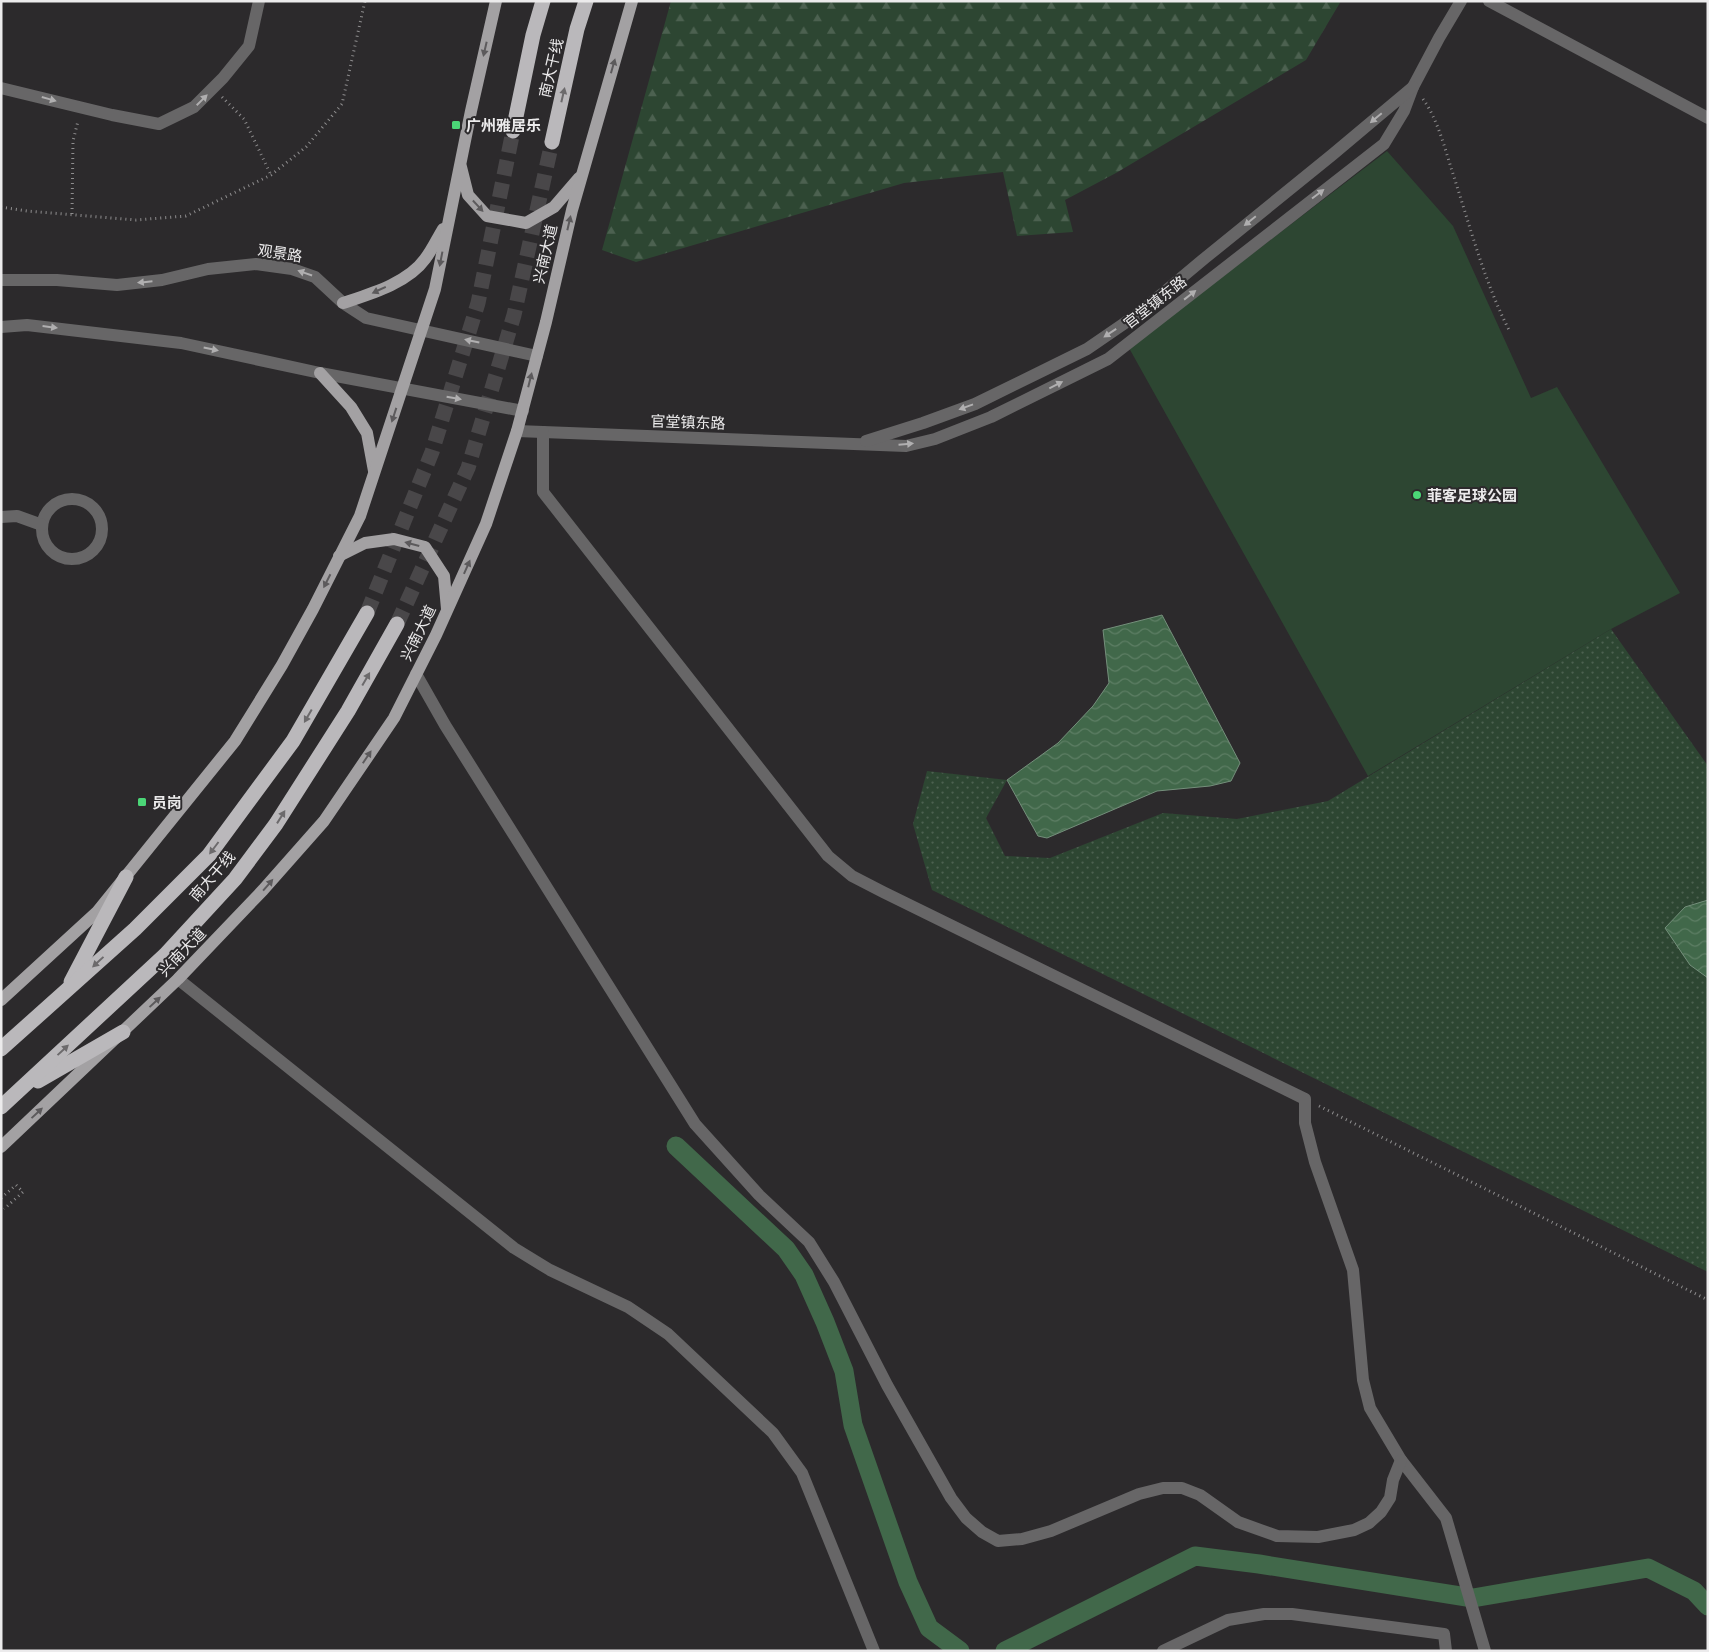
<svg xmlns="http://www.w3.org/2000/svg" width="1709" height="1652" font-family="'PT Sans Narrow','Noto Sans SC',sans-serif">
<defs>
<pattern id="grass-dots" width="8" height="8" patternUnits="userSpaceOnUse" patternTransform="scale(1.25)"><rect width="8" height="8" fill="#2d4632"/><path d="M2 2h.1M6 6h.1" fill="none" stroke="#4c6150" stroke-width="1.8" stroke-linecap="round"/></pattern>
<pattern id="forest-firs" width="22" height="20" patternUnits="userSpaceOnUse" patternTransform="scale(1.25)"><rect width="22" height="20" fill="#2d4632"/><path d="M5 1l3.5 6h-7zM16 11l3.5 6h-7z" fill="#4c6150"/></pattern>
<pattern id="water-waves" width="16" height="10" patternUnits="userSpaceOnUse" patternTransform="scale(1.25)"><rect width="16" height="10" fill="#41684a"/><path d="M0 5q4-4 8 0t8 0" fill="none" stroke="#5d7e64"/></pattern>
</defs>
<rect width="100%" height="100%" fill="#2c2a2c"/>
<polygon fill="url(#grass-dots)" points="1611,629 1708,766 1708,1272 932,890 913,824 927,771 1007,780 986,818 1005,856 1050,858 1163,813 1237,819 1328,801"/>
<polygon fill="url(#forest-firs)" points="671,1 1341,1 1306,60 1116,173 1065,200 1073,232 1017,236 1003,172 904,183 636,262 602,250"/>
<polygon fill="#2d4632" points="1387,151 1453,226 1531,398 1557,387 1680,593 1611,629 1368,776 1129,348"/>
<g fill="url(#water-waves)" stroke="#748f7b">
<polygon points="1162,615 1240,763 1231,781 1210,786 1157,791 1047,838 1038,836 1007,780 1058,743 1093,706 1109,683 1103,630"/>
<polygon points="1708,900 1708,978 1690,965 1665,928 1685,907"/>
</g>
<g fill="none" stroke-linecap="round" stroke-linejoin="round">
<g stroke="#41684a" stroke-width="19">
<polyline points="676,1146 786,1249 804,1275 825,1322 844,1371 853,1425 908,1582 929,1628 960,1651"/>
<polyline points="1005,1651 1195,1556 1259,1564 1473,1598 1648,1568 1694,1591 1708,1606"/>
</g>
<g stroke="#494749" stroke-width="15" stroke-dasharray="15 8" stroke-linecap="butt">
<polyline points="367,613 432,452 478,303 513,131"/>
<polyline points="397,624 468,468 514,315 552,142"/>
</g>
<g stroke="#8f8e8f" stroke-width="3" stroke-dasharray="1 4" stroke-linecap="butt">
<polyline points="222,97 244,119 271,175"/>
<path d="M 1423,99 C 1438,120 1445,149 1453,174 C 1470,226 1484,281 1509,330"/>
<polyline points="1,207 27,211 136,220 186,216 271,175 306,147 342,104 365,1"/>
<polyline points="72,214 73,141 78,121"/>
<polyline points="1319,1106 1708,1300"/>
<polyline points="1,1198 16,1185 23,1192 4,1209"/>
</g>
<g stroke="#676667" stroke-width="12">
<polyline points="1489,1 1708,118"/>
<polyline points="1,88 112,115 159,124 194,107 223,78 249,46 259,1"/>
<polyline points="1,280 57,280 117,285 162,280 208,269 256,264 292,269 315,277 343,303 366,318 537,356"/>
<polyline points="1,327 27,325 181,343 320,373 523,411"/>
<polyline points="517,431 906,446 935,439 991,417 1108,359 1384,144 1404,111 1413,87 1439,38 1461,1"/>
<polyline points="543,432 543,492 828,856 852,876 883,892 1305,1099 1305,1123 1315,1162 1353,1270 1363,1380 1370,1408 1401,1460 1446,1518 1485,1651"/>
<polyline points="866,441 923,423 975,404 1087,349 1138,314 1205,258 1332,155 1413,87"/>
<circle cx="72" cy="529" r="30"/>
<polyline points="1,517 17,516 42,525"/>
<polyline points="416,674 445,725 695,1124 759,1195 809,1242 834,1282 887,1385 951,1498 966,1518 982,1532 998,1541 1022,1539 1051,1531 1139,1494 1163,1488 1182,1488 1200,1495 1238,1522 1277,1536 1318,1537 1354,1530 1369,1523 1381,1512 1390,1498 1393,1480 1401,1460"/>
<polyline points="178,979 514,1248 550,1270 628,1307 668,1334 773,1433 802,1473 874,1651"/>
<polyline points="1163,1651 1228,1620 1264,1614 1292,1614 1444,1634 1446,1651"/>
</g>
<g stroke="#a3a1a3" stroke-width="12">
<polyline points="461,167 468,195 487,216 526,223 554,207 579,178"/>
<path d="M 343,303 C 370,294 408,283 425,259 C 432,250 437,239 443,229"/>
<polyline points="320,373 351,407 367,433 374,471"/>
<polyline points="339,556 365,543 394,539 425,547 444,576 447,609"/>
<polyline points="1,1000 97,912 235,741 282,665 313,609 360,516 435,289 471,111 496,1"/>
<polyline points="1,1147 178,979 263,890 324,821 394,718 436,635 486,524 517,431 546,322 572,210 632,1"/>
</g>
<g stroke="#bab8bb" stroke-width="15">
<polyline points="513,131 533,35 543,1"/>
<polyline points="552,142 577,29 586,1"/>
<polyline points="71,982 126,877"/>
<polyline points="1,1049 135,929 209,855 293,741 367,613"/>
<polyline points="38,1081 123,1032"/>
<polyline points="1,1107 165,955 235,879 276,824 348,711 397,624"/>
</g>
</g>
<defs><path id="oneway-solid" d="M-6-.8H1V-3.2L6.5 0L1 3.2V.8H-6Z" transform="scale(1.25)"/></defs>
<g fill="#5c5a5c">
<use href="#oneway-solid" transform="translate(485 49) rotate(103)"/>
<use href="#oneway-solid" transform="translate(613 66) rotate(-74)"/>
<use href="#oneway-solid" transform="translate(478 206) rotate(47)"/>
<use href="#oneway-solid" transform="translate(569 223) rotate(-77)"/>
<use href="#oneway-solid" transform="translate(441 259) rotate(101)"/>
<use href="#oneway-solid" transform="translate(379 290) rotate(155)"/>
<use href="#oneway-solid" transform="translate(530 380) rotate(-76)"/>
<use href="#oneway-solid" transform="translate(394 415) rotate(108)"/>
<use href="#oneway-solid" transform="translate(412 544) rotate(-165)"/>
<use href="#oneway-solid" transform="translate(467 567) rotate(-66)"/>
<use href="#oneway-solid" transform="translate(327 581) rotate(117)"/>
<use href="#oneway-solid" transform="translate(367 757) rotate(-56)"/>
<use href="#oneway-solid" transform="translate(268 885) rotate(-49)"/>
<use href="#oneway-solid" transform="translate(155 1002) rotate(-43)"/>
<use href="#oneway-solid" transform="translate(37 1113) rotate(-43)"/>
</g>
<g fill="#6c6a6c">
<use href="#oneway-solid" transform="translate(563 95) rotate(-77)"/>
<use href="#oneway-solid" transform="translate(366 679) rotate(-60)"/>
<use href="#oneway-solid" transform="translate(308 716) rotate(120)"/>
<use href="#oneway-solid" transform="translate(281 817) rotate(-58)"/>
<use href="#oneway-solid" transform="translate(214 848) rotate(127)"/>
<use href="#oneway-solid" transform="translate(98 962) rotate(137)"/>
<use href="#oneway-solid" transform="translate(63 1050) rotate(-43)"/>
</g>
<g fill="#b0afb0">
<use href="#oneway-solid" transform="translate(49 99) rotate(16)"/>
<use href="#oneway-solid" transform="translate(202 100) rotate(-45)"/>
<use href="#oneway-solid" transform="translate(1376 118) rotate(140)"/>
<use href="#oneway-solid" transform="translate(1318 194) rotate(-37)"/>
<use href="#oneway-solid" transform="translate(1250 221) rotate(141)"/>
<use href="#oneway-solid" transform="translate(305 273) rotate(-161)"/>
<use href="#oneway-solid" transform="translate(145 282) rotate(174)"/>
<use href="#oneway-solid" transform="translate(1190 295) rotate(-38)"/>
<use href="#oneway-solid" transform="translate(50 327) rotate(7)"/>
<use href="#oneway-solid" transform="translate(1110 333) rotate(146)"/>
<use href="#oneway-solid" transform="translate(472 341) rotate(-168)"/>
<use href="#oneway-solid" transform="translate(211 349) rotate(12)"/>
<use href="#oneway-solid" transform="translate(1056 385) rotate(-27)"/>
<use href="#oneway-solid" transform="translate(454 398) rotate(10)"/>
<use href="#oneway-solid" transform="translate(966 407) rotate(160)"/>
<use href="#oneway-solid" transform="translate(906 444) rotate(-5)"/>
</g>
<g fill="#4bd677" stroke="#2c2a2c" stroke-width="2">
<rect x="451" y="120" width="10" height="10" rx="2.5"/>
<circle cx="1417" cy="495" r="5"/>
<rect x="137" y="797" width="10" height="10" rx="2.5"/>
</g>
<g text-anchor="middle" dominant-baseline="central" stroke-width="4" stroke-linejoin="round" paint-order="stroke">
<g font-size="15" fill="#ecebec" stroke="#2c2a2c">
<text transform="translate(551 68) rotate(-77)">南大干线</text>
<text transform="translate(280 253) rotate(9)">观景路</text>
<text transform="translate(545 254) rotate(-77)">兴南大道</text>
<text transform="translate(1155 302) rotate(-38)">官堂镇东路</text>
<text transform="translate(688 422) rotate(2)">官堂镇东路</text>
<text transform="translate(418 633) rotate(-64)">兴南大道</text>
<text transform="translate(212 876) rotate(-49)">南大干线</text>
<text transform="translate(182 952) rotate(-46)">兴南大道</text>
</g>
<g font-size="15" font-weight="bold" fill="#ecebec" stroke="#2c2a2c" text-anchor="start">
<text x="466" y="125">广州雅居乐</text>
<text x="1427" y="495">菲客足球公园</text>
<text x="152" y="802">员岗</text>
</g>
</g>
<rect width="1709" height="1652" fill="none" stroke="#ecebec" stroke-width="5"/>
</svg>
